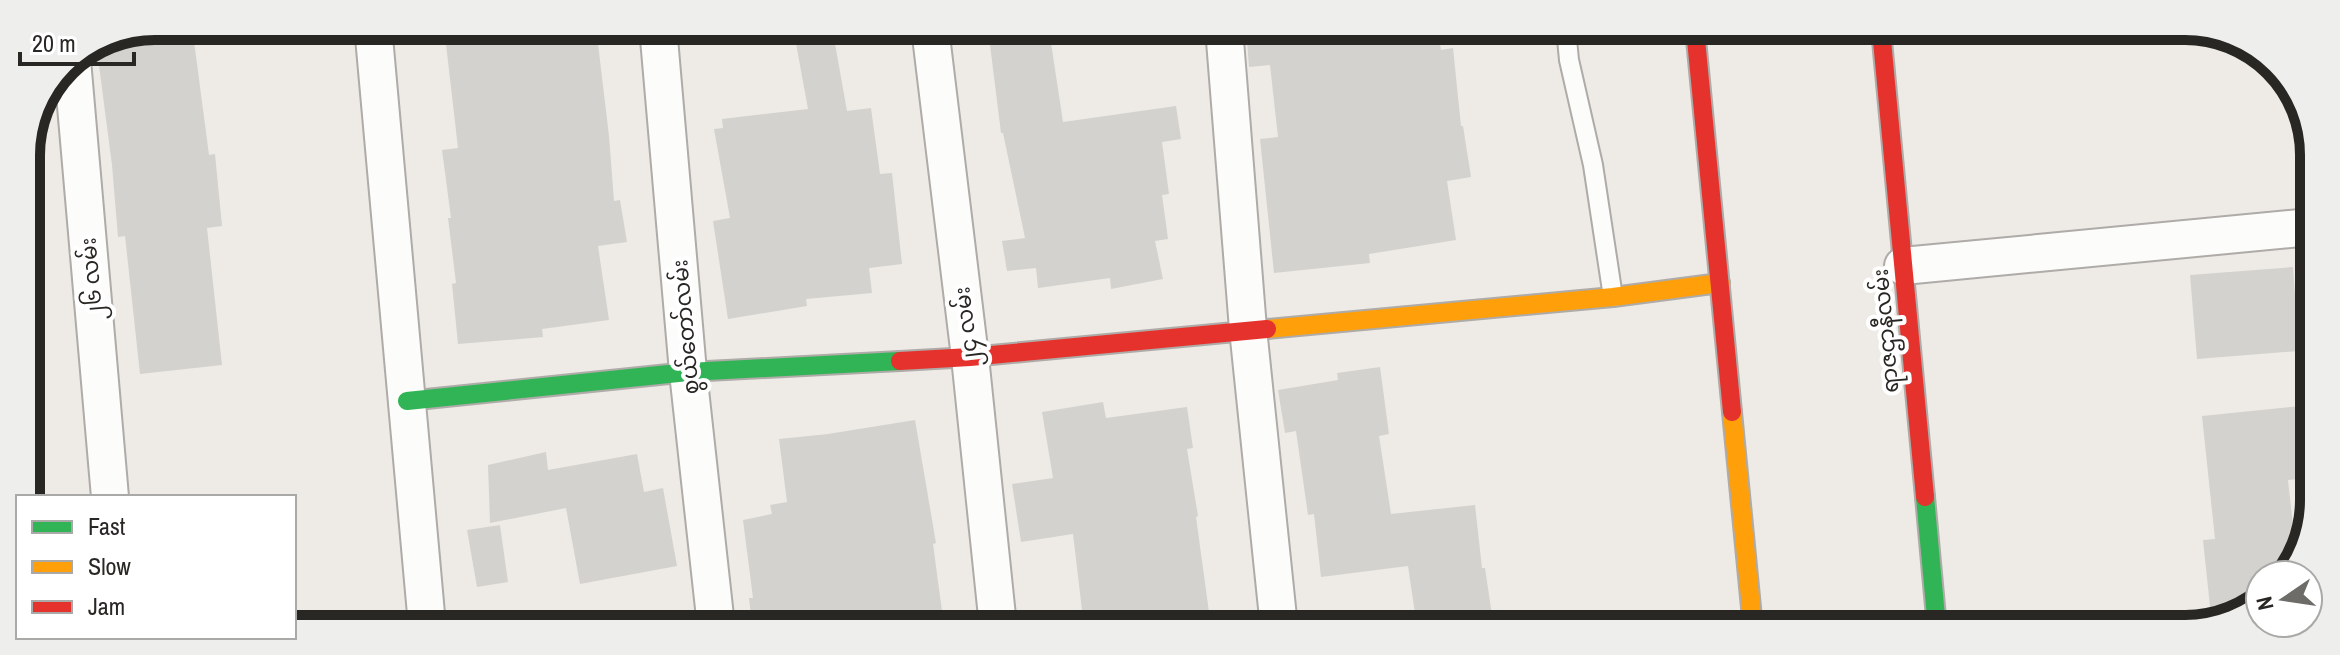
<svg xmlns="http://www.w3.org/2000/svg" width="2340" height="655" font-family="'Archivo Narrow','Noto Sans Myanmar',sans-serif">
<rect width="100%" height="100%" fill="#eeebe6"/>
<g fill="#d4d2ce">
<polygon points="155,26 192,26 209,155 215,154 222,226 207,228 222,365 140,374 125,236 118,237 112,165 97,50"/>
<polygon points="444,27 596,27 609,136 614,201 620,200 627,242 598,246 609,320 542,329 543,337 458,344 452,284 456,283 448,218 451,218 442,150 458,148"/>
<polygon points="793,27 832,27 847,111 871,108 880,174 892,173 902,264 869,268 872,293 806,299 807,306 728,319 713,221 730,218 714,129 723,128 722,119 808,109"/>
<polygon points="1246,28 1437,29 1441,50 1453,48 1461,126 1463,126 1471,177 1447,181 1456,240 1369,254 1370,263 1274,273 1260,139 1278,137 1270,65 1249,67"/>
<polygon points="1050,36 1063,122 1176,106 1181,139 1162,142 1169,194 1162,195 1168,239 1155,241 1163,279 1111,289 1110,278 1038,288 1036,268 1007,271 1002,241 1025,238 1003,133 1001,133 990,45"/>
<polygon points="2293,267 2295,295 2311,294 2311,350 2197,359 2190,275"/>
<polygon points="1380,367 1389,434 1379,436 1391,514 1475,505 1482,568 1485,568 1493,622 1456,627 1417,627 1408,566 1321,577 1314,514 1308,515 1296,431 1285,433 1278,390 1338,380 1337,373"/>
<polygon points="1103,402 1106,418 1187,407 1193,448 1187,449 1198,516 1196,517 1211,627 1084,627 1073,534 1021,542 1012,484 1053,478 1042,412"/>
<polygon points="2310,405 2310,478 2288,480 2296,553 2282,575 2260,575 2260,604 2236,613 2211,616 2203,540 2215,539 2202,416"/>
<polygon points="915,420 936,543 933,544 944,626 752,626 749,598 753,598 743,520 772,514 770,505 787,502 779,439 828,434"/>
<polygon points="546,452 548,470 637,454 644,492 663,488 677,566 580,584 566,508 490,523 488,465"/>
<polygon points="500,525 508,582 477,587 467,530"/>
</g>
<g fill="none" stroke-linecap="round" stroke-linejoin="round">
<g stroke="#aeaba8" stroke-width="22">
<polyline id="lane" points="1566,29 1569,60 1593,165 1613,297"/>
</g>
<g stroke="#aeaba8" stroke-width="40">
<g id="street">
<polyline points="373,26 427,625"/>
<polyline points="658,27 688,372 716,626"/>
<polyline points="930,28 970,357 998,626"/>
<polyline points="1224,28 1248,329 1279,627"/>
<polyline points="72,60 110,497"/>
<polyline points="1903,266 2311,227"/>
</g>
</g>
<g stroke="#aeaba8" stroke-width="22">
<g id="fast">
<polyline points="407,401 688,372 900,361"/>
<polyline points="1925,497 1937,628"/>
</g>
</g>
<g stroke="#aeaba8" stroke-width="22">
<g id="slow">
<polyline points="1267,329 1613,297 1720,283"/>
<polyline points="1732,412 1753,628"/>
</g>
</g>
<g stroke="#aeaba8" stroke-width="22">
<g id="jam">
<polyline points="1695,29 1732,412"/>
<polyline points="1881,30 1925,497"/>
<polyline points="900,361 970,357 1267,329"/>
</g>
</g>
<use href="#lane" stroke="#fcfcfb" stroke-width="18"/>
<use href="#street" stroke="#fcfcfb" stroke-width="36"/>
<use href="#fast" stroke="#30b455" stroke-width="18"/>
<use href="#slow" stroke="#ff9f0a" stroke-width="18"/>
<use href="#jam" stroke="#e5322d" stroke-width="18"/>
</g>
<g text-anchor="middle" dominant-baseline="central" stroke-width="8" stroke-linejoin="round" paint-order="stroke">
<g font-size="22" fill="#292724" stroke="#fff">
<text transform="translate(91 279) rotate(-95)">၂၆ လမ်း</text>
<text transform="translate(685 327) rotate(-95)">စွယ်တော်လမ်း</text>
<text transform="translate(966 327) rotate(-97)">၂၄ လမ်း</text>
<text transform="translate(1885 331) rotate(-95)">ရာဇဌာနီလမ်း</text>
</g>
</g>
<path d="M0 0H2340V655H0ZM155 40H2185A115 115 0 0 1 2300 155V500A115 115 0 0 1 2185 615H155A115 115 0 0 1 40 500V155A115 115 0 0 1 155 40Z" fill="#eeeeed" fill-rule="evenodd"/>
<path fill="none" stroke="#292724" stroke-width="10" d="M155 40H2185A115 115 0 0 1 2300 155V500A115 115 0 0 1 2185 615H155A115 115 0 0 1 40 500V155A115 115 0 0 1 155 40Z"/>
<rect x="16" y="495" width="280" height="144" fill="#ffffff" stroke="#a9a9a7" stroke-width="2"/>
<rect x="32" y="521" width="40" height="12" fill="#30b455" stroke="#a9a9a7" stroke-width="2"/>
<text x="88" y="535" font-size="24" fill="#292724">Fast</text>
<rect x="32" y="561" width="40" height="12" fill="#ff9f0a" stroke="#a9a9a7" stroke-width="2"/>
<text x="88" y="575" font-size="24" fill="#292724">Slow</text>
<rect x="32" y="601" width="40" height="12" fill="#e5322d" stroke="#a9a9a7" stroke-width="2"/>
<text x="88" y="615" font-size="24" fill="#292724">Jam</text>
<g transform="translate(2284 599) rotate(257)"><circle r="38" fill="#ffffff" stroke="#a9a9a7" stroke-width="2"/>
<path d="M0-6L14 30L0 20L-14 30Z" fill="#6e6c68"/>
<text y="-12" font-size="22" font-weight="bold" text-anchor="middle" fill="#292724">N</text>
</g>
<path d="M20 52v12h114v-12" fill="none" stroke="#292724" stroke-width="4"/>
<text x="32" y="52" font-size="24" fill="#292724" stroke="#ffffff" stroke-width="6" paint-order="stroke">20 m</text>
</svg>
